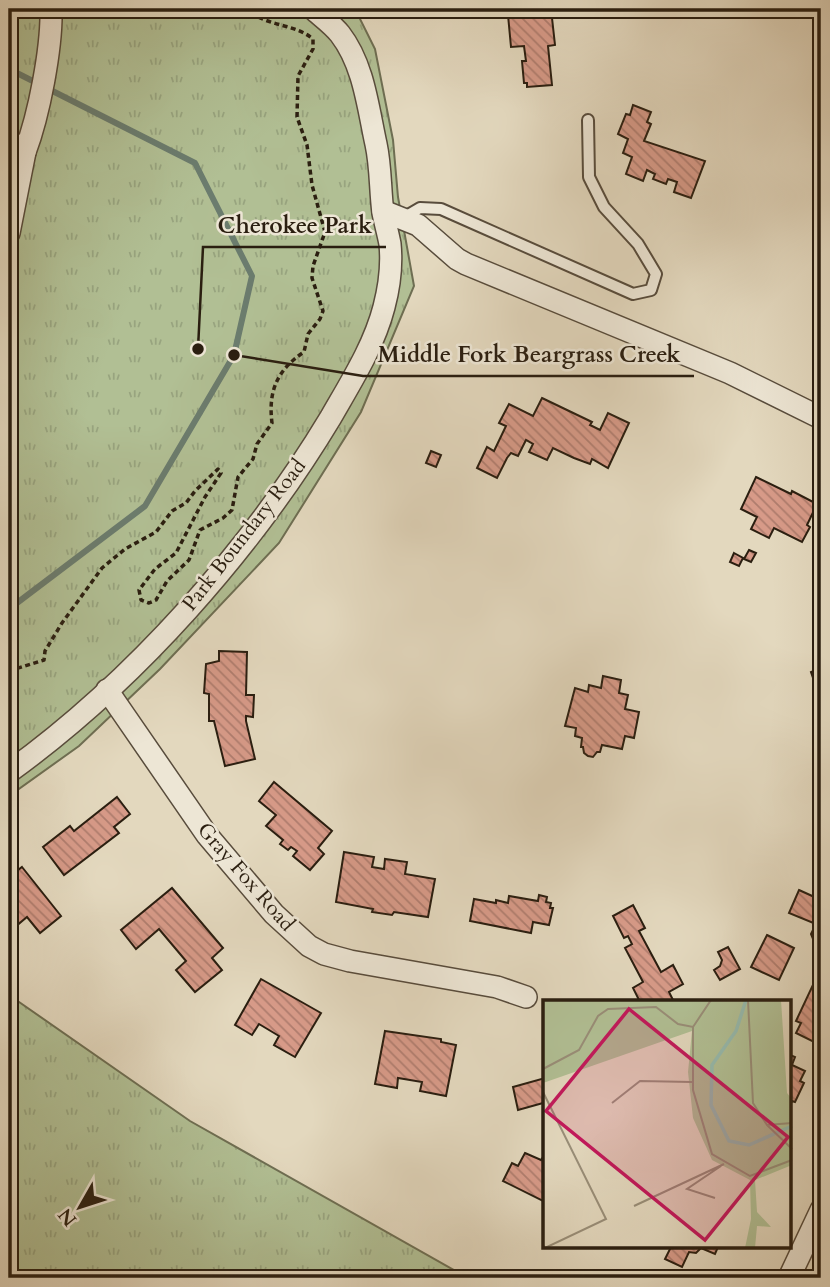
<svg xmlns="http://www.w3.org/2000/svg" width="830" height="1287" font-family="Cardo,serif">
<defs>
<pattern id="park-tufts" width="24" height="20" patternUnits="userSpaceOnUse" patternTransform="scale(1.75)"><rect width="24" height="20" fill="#b1bf94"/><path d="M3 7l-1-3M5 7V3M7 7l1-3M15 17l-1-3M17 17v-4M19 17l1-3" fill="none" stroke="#98a47f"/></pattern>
<pattern id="building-back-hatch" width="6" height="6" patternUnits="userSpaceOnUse" patternTransform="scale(1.75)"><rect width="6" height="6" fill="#d79a88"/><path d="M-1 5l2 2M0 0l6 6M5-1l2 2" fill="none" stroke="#af7d6e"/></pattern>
</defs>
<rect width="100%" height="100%" fill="#e3d8be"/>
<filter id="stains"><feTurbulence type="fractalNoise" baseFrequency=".00286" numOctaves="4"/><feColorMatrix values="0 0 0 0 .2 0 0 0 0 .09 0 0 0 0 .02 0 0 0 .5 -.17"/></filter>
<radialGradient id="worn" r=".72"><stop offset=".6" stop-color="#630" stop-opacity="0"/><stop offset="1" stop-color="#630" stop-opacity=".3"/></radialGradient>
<g fill="url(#park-tufts)" stroke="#6e6e52" stroke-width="2">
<polygon points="9,9 368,9 360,19 375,49 393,140 398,197 414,286 361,412 279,543 160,669 79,746 9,796"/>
<polygon points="9,995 190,1121 468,1278 9,1278"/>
</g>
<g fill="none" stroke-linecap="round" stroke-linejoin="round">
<polyline stroke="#6b7c6e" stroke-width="6" points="9,69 195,163 252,276 234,355 145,506 9,609"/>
</g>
<g fill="url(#building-back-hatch)" stroke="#2a1e10" stroke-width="2">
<polygon points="520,9 556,9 551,9 555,45 548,46 552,85 527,87 527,83 524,83 522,61 526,61 524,46 511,47 508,15 512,14 511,11"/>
<polygon points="633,105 651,112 647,122 651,124 644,141 705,161 691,198 674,192 677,182 668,179 666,184 653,179 655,174 647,170 643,181 626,174 632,157 623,153 628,139 618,134 626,114 630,115"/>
<polygon points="542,398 592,422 590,425 600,430 608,413 629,423 608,468 592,459 590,464 574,458 553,448 547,460 529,452 533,444 526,440 518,456 511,453 507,458 497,478 477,468 487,447 494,451 506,426 499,423 509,404 533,416"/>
<polygon points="431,451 441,455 436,467 426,463"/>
<polygon points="756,477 791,494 792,491 817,504 807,525 810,527 802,542 774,528 769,538 751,529 757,517 741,509"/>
<polygon points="749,550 756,553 751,562 744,559"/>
<polygon points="734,553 743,558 739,566 730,562"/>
<polygon points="219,651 247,652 246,695 254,695 253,717 246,716 246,721 255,759 225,766 214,721 209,721 209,694 204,693 206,664 219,661"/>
<polygon points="821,668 821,694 819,695 811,672"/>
<polygon points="603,676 621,680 619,693 628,695 625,709 639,712 634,738 625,736 622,749 602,745 600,752 597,752 593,757 588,756 584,753 583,747 581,747 582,738 575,736 576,728 565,726 575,688 588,692 589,685 601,688"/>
<polygon points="274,782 332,831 318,848 324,854 310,870 293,856 297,851 291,847 288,850 280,844 283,840 266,826 276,815 259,801"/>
<polygon points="117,797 130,814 114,827 119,833 64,875 43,847 70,826 74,831"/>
<polygon points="344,852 374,857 372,867 384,869 385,859 407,862 405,874 435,879 428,917 394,912 392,915 372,912 373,909 336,902"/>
<polygon points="22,867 61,916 40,933 27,917 9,932 9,877"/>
<polygon points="172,888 223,948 212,958 222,970 195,992 176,970 186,961 159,929 136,949 121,930"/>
<polygon points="799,890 821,900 821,949 816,946 811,934 816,924 789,913"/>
<polygon points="539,895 547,897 546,902 551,903 550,908 553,908 549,925 533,922 531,933 470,921 474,899 496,903 496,900 508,903 509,896 538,901"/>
<polygon points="633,905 645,928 639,931 661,972 673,965 683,984 669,992 674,1002 640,1002 633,988 643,982 625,948 632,944 628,936 624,938 613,916"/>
<polygon points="767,935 794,948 779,980 751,967"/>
<polygon points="728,947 740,969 720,980 714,970 720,966 722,960 718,952"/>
<polygon points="819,972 821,973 821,1031 816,1043 796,1033 801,1023 796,1021"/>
<polygon points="261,979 321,1013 295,1057 274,1045 279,1036 259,1024 252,1035 235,1025"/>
<polygon points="385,1031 441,1039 441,1042 456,1045 446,1096 420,1091 422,1082 398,1078 397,1088 375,1084"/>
<polygon points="790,1055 795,1057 792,1065 805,1071 800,1081 804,1083 795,1102 792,1101 790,1105"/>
<polygon points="545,1078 545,1109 543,1103 518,1110 513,1087"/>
<polygon points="525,1153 541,1160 543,1157 545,1158 545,1202 503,1181 512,1163 518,1166"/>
<polygon points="671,1247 718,1247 715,1254 701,1248 696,1253 689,1252 682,1267 665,1259"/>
</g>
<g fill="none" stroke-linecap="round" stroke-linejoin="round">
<g stroke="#584c3c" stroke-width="14">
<polyline id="service" points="403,218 420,208 441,209 633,294 651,290 656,274 638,244 604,207 589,177 588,120"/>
</g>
<g stroke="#584c3c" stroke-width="24">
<g id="minor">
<polyline points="9,140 25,152 9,233"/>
<path d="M 25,152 C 39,115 52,48 51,9"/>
<polyline points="383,211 418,225 457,259 466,264 730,373 821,418"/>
<polyline points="107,690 207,835 274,914 309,946 324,954 350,961 497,987 526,997"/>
<path d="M 9,772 C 135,681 251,550 331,417 C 351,382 374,346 384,307 C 389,288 392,264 390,244 C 388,233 385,223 383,213 C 380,190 381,167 376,144 C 368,108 364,65 340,34 C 333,25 322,17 313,9"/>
<polyline points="789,1278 821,1210"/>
</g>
</g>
<path stroke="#2a1e10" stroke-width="3.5" stroke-dasharray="5 3.5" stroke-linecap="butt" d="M 9,671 L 44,660 L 45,651 L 62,623 L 102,568 L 125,549 L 156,532 L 172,511 L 186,503 L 195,491 L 218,469 L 221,473 L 205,497 L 176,553 L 155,569 L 139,590 L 141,600 L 149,603 L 156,600 L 167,581 L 189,560 L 200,530 L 223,518 L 232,510 L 238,477 L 253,459 L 257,444 L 272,423 C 268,391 277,370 304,352 L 308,334 L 320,319 L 323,311 L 312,278 L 313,266 L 325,232 L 312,185 L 307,145 L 297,117 L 298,76 L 313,49 L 313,39 C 294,23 266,27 247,9"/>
<use href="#service" stroke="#ede6d5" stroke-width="10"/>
<use href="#minor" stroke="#ede6d5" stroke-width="21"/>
</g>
<g text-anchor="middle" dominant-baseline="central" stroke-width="5" stroke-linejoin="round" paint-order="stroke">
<g font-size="21" fill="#2a1e10" stroke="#ede6d5">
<text transform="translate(244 535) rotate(-52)">Park Boundary Road</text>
<text transform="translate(246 877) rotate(49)">Gray Fox Road</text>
</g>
</g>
<g transform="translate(543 1000)">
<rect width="248" height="248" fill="#e3d8be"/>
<path d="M 0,0 L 238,0 L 244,93 L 248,98 L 249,165 L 212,180 L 214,212 L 228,227 L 214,226 L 212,248 L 202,248 L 208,219 L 207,180 L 169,160 L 150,118 L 145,72 L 149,31 L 0,83 Z" fill="#b1bf94"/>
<path fill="none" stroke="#96baad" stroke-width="3.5" d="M 203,0 L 193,31 L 169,65 L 168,105 L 186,141 L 206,145 L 249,126"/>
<path fill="none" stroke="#998e78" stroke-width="2" d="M 205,0 L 210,103 L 224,125 L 249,123M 150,27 L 150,90 L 169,154 L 207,176 L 249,160M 0,69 L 36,50 L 55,16 L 65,9 L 113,7 L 135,24 L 150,27 L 168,0M 0,92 L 63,219 L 2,248 L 0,245M 69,103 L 97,81 L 149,82M 224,125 L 249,149M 172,198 L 144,189 L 178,166M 91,206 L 181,164"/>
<path fill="#c2185b" fill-opacity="0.15" stroke="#c2185b" stroke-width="3.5" d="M 86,9 L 245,137 L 162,240 L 3,111 Z"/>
<rect width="248" height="248" fill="none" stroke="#2a1e10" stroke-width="3.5"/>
</g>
<path fill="none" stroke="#2a1e10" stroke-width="2.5" d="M198 349L203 247H386M234 355L363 376H694"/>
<g fill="#2a1e10" stroke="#ede6d5" stroke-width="2.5">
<circle cx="198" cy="349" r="7"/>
<circle cx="234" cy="355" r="7"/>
</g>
<g font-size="23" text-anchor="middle" font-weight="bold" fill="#2a1e10" stroke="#ede6d5" stroke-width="5" stroke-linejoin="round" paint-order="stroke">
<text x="295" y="233">Cherokee Park</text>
<text x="529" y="362">Middle Fork Beargrass Creek</text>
</g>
<rect width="830" height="1287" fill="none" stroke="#e3d8be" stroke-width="35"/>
<rect x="10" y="10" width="809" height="1266" fill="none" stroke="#2a1e10" stroke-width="3.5"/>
<rect x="18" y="18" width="795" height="1252" fill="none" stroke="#2a1e10" stroke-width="2"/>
<g transform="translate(80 1207) rotate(231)" stroke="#ede6d5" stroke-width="5" paint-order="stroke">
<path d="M0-5L12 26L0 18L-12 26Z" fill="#2a1e10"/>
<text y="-10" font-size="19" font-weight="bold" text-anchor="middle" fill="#2a1e10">N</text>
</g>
<rect width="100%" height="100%" filter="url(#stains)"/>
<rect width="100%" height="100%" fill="url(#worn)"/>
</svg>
